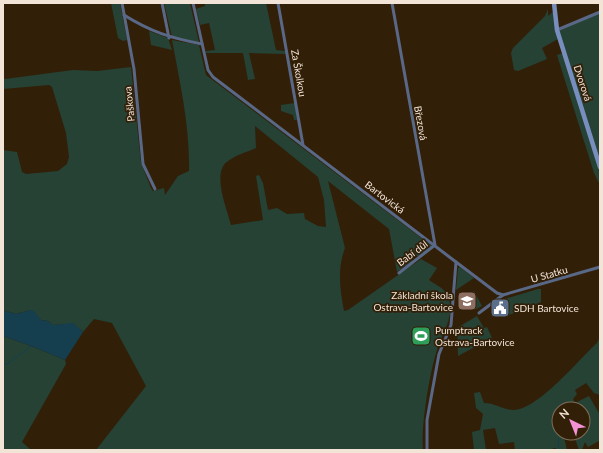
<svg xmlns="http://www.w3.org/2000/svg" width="603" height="453" font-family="Lato,sans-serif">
<rect width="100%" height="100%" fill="#321f08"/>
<g fill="#254235" fill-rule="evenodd">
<polygon points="111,3 120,3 127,40 123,41 118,38"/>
<polygon points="164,3 190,3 199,42 172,37"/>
<polygon points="205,3 266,3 276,50 285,51 286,54 249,53 255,79 248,80 243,53 206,53 206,51 215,50 209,23 200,25 196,9 205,6"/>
<polygon points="548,9 548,16 553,12 558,39 542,48 547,59 518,71 514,70 511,53 513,48 545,16"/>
<polygon points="600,13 600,160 559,31"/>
<polygon points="149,31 168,38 172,50 151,45"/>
<path d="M 172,40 L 199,45 L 206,75 L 432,246 L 419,256 L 414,256 L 412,258 L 411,262 L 397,272 L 389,229 L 328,181 L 345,248 C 337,269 340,290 344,311 L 348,310 L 421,259 L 437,268 L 429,280 C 437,286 444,287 448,297 C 456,315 441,336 436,353 C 429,377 421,425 423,450 L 96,450 L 146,386 L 112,323 L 94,319 L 83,332 C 73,322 65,325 53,325 L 48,321 L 41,320 L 30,310 L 16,314 L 3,310 L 3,150 L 17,152 L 22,172 L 26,174 L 58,171 L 67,164 L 69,157 L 66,133 L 52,87 L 49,85 L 3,89 L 3,76 L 5,79 L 73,70 L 97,71 L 131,67 L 141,163 L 151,188 L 153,191 L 164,188 L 165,195 L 178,176 L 189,171 C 190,127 180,83 172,40 ZM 255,126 L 318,177 L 324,200 L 326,227 L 318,226 L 305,219 L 304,213 L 287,214 L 277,208 L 268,210 L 263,183 L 259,175 L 256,176 L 263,220 L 231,225 C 227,209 211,172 228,161 C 236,155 247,152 256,148 Z"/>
<polygon points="563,53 600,171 600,185 594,173 557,55"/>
<polygon points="295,103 297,120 294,120 293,115 281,111 281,105"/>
<polygon points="460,267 474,278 456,290 458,268"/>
<polygon points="538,289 541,289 541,302 509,315 501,300"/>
<polygon points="474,291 482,306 474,310 467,295"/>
<polygon points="477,316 484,328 487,327 492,338 458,356 457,328"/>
<polygon points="3,336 31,346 65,360 66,364 22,442 31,450 3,450"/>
<path d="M 600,336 L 600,395 L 594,393 L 586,383 L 575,390 L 577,394 L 573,399 L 575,403 L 589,396 L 600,415 L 600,443 L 599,441 L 588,447 L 585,442 L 582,450 L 579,450 L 573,433 L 583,433 L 583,409 L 559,409 L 559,433 L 563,433 L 567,450 L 558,450 L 555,448 L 548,450 L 515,450 L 514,442 L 499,444 L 495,428 L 483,430 L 486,450 L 474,450 L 472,432 L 480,430 L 483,414 L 476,408 L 474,393 L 480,392 L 484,403 C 495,403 503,410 514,410 C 539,409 579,359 597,343 Z"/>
</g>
<polygon fill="#153e4e" points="3,310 16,314 30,310 34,311 41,320 48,321 53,325 73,323 83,332 65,360 31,346 3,336"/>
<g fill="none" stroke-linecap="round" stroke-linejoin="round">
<g stroke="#153e4e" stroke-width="1">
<polyline points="3,365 7,364 31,346"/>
<polyline points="558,438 559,450"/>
</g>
<g stroke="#596886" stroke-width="3">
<polyline points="122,3 134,69 143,164 155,189"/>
<polyline points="162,3 169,38"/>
<polyline points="193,3 208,70 213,77 456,262 451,325 439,354 427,420 427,450"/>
<polyline points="278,3 303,145"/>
<polyline points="392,3 435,245 399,273"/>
<path d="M 124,15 C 151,32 171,38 202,44"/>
<polyline points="557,30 600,12"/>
<polyline points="456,262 497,293 503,295 600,267"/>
<polyline points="479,313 503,295"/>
</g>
<polyline stroke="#788ebe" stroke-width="4.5" points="554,3 557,30 600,167"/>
</g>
<defs>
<g id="school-square" transform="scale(1)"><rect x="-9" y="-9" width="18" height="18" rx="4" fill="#8d6e63" stroke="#321f08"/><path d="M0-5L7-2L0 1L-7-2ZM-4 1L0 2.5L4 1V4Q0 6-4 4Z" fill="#fff"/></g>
<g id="civic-square" transform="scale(1)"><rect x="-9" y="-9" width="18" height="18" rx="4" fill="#5c6f8a" stroke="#321f08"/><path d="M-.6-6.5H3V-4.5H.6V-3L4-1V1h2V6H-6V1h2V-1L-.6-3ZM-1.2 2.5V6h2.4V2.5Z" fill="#fff"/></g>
<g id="stadium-square" transform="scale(1)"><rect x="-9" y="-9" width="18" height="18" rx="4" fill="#2e9e5b" stroke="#321f08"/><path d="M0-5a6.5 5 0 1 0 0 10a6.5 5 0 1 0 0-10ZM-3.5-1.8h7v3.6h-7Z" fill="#fff"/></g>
</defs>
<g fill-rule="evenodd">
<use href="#school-square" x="467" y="301"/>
<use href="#civic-square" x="500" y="308"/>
<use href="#stadium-square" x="421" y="336"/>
</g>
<g text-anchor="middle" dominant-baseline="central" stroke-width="3.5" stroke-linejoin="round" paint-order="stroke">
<g font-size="10" fill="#f2e4d7" stroke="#321f08">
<text transform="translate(299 73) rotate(80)">Za Školkou</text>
<text transform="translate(583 83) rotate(72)">Dvorová</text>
<text transform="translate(129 104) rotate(-96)">Paškova</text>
<text transform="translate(421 123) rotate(80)">Březová</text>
<text transform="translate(385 197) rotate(37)">Bartovická</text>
<text transform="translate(412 253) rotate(-37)">Babí důl</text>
<text transform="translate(549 274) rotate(-16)">U Statku</text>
</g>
<g font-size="10" fill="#f2e4d7" stroke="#321f08" text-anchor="start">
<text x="453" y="295" text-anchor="end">Základní škola<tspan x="453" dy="12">Ostrava-Bartovice</tspan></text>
<text x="514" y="308">SDH Bartovice</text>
<text x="435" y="330">Pumptrack<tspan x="435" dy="12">Ostrava-Bartovice</tspan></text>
</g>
</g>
<rect width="603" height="453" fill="none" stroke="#f2e4d7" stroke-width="8"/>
<g transform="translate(571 421) rotate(317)"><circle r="19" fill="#321f08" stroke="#7f6e5b"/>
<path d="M0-3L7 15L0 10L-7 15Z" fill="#f391d5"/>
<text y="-6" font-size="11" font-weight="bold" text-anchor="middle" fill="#f2e4d7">N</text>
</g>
</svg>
